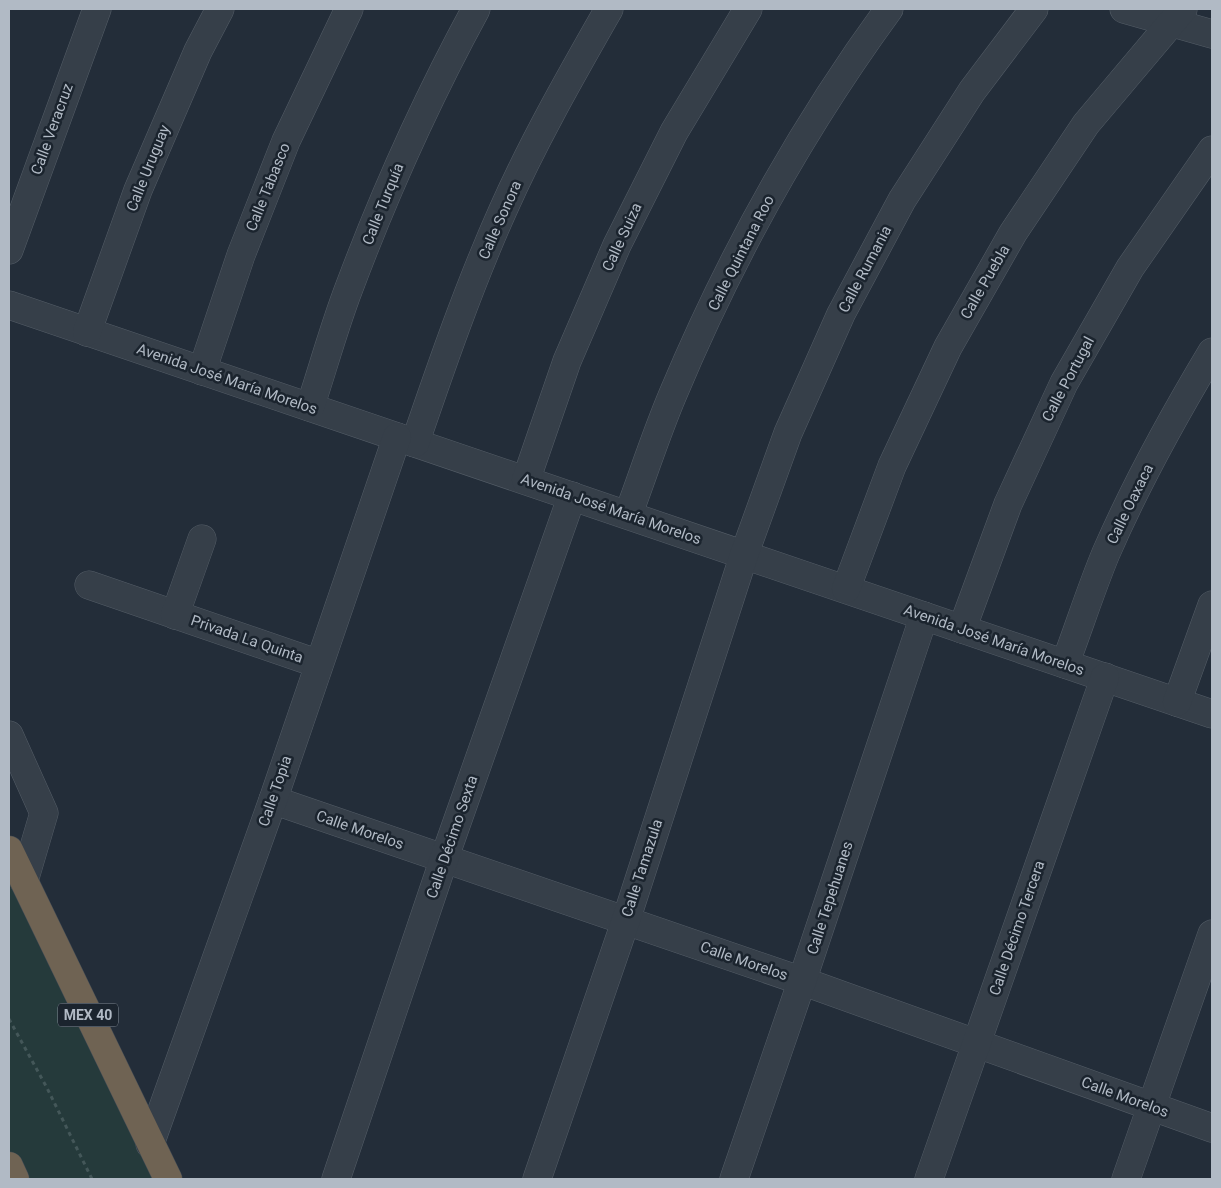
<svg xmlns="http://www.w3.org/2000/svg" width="1221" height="1188" font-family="Roboto,sans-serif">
<rect width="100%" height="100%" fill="#232d39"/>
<polygon fill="#253a3b" points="9,858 165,1179 20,1179 9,1157"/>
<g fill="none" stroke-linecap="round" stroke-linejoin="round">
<g stroke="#545d67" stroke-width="29">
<g id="minor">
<polyline points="1124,9 1212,34"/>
<polyline points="9,250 97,9"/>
<polyline points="9,305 1212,714"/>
<polyline points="87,332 138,190 198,51 220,9"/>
<polyline points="202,371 241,255 286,141 349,9"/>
<path d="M 310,407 C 323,368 334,327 349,288 C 385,192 427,99 476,9"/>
<path d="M 415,443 C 442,364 469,286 503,210 C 534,140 572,74 609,9"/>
<polyline points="526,480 567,361 617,245 674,132 748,9"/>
<path d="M 628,515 C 643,475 656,434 673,394 C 730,258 802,128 889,9"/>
<polyline points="89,585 319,664"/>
<polyline points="846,589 892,466 948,347 1013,233 1086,124 1183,9"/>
<polyline points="175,615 202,539"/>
<polyline points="962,629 1008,504 1064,383 1130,268 1212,150"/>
<path d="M 1065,664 C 1079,627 1091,589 1106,553 C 1136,484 1173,417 1212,352"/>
<polyline points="1177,702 1212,605"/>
<polyline points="9,735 44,813 24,881"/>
<polyline points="273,800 802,981 1212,1128"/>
<polyline points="150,1144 273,800 397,437"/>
<polyline points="336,1179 444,859 572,496"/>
<polyline points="537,1179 626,920 744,555 788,433 841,314 902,200 972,91 1034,9"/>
<polyline points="734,1179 802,981 924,616"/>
<polyline points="929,1179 1105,677"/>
<polyline points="1126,1179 1212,934"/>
</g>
</g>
<g stroke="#414a54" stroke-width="29">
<g id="highway">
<polyline points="9,850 168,1179"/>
<polyline points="9,1166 15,1179"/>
</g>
</g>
<polyline stroke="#445759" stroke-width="3" stroke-dasharray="4 4" stroke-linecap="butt" points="9,1019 47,1088 92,1179"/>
<use href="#minor" stroke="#363f49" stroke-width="28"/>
<use href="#highway" stroke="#6f6353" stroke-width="28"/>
</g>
<g text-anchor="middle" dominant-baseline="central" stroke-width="5" stroke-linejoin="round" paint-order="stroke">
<rect fill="#1b242e" stroke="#848d98" stroke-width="1" x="58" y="1003.5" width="60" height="23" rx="4"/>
<g font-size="14" font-weight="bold" fill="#b1bac5">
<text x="88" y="1015">MEX 40</text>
</g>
<g font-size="15" fill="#b1bac5" stroke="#1b242e">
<text transform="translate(52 129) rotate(-70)">Calle Veracruz</text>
<text transform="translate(148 168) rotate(-68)">Calle Uruguay</text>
<text transform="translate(268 187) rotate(-68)">Calle Tabasco</text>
<text transform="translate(383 204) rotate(-68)">Calle Turquía</text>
<text transform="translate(500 220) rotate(-66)">Calle Sonora</text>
<text transform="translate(622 237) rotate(-65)">Calle Suiza</text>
<text transform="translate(741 253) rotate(-63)">Calle Quintana Roo</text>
<text transform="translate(865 269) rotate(-62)">Calle Rumania</text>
<text transform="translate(985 282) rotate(-60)">Calle Puebla</text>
<text transform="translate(227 379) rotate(19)">Avenida José María Morelos</text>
<text transform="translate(1068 379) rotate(-62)">Calle Portugal</text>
<text transform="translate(1130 504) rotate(-64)">Calle Oaxaca</text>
<text transform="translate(611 509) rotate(19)">Avenida José María Morelos</text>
<text transform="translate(247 639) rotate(19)">Privada La Quinta</text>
<text transform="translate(994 640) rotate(19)">Avenida José María Morelos</text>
<text transform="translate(275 791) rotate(-71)">Calle Topia</text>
<text transform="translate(360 830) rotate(19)">Calle Morelos</text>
<text transform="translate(452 837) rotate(-71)">Calle Décimo Sexta</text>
<text transform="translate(642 868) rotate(-72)">Calle Tamazula</text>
<text transform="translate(830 898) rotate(-72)">Calle Tepehuanes</text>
<text transform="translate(1017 928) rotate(-71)">Calle Décimo Tercera</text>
<text transform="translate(744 961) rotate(19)">Calle Morelos</text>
<text transform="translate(1125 1097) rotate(20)">Calle Morelos</text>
</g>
</g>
<rect width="1221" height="1188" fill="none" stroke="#b1bac5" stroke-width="20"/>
</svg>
